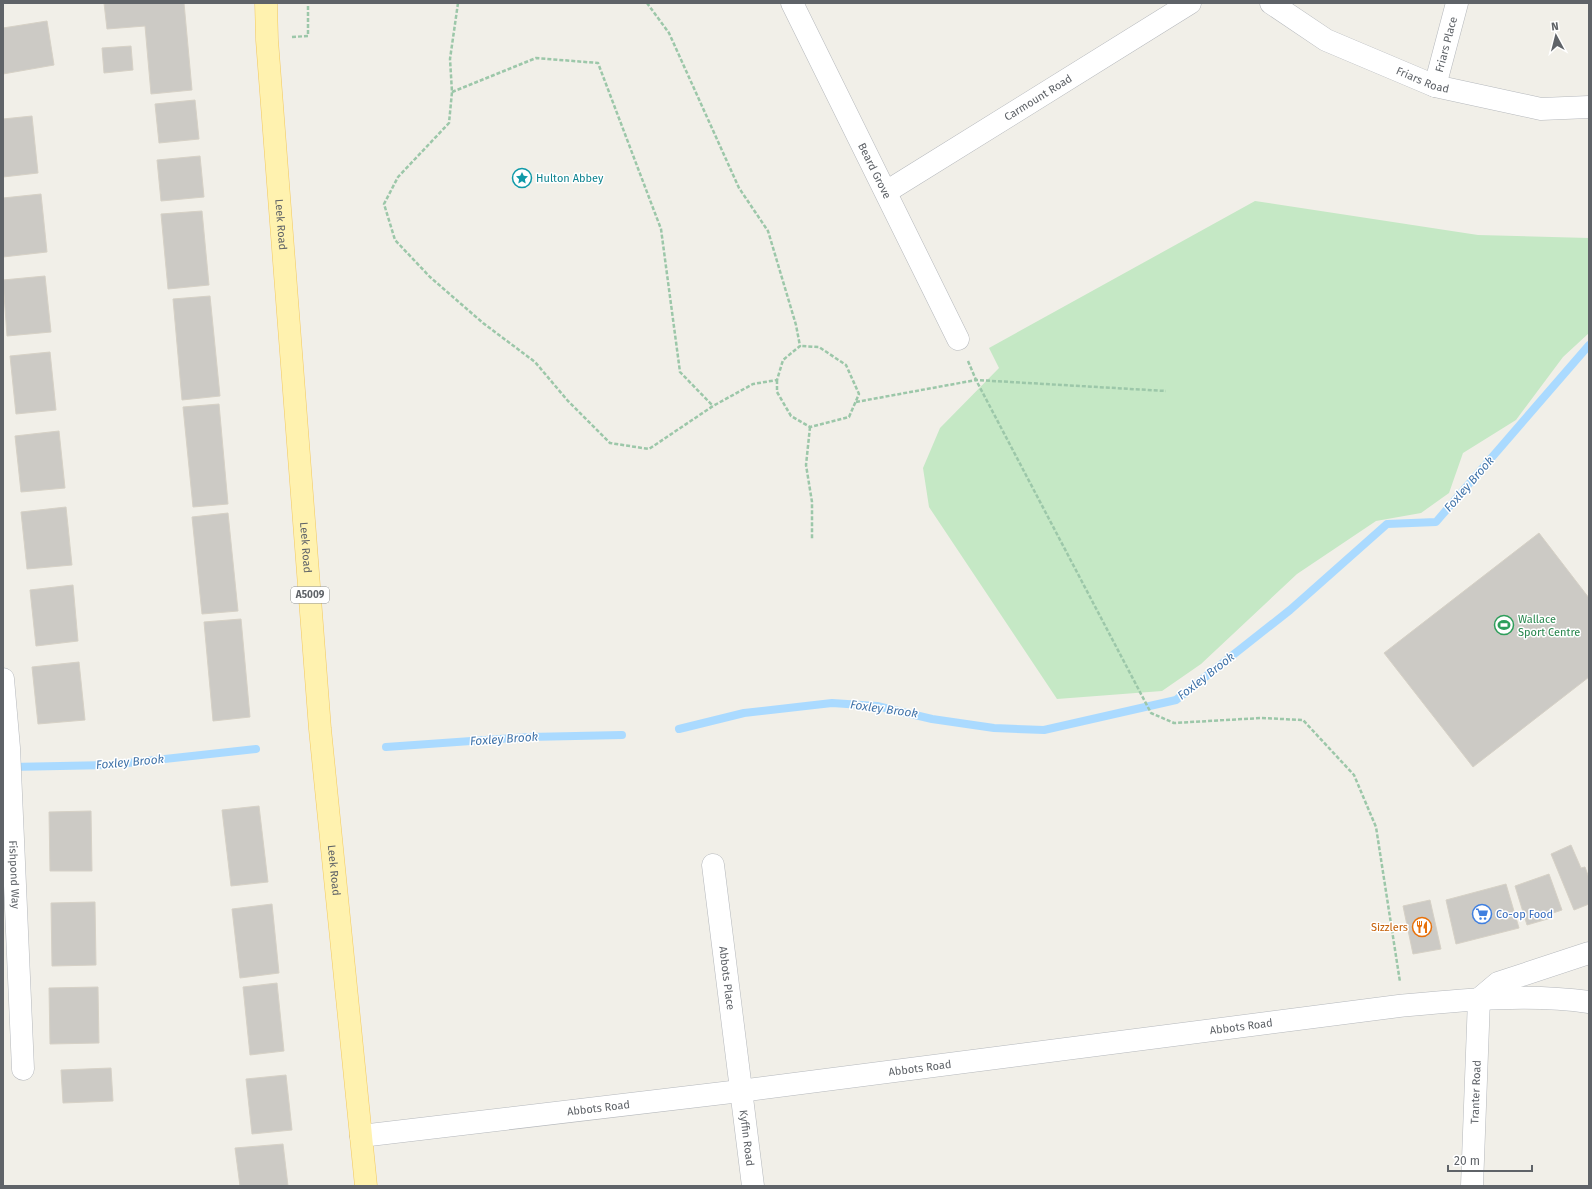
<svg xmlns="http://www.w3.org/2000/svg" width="1592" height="1189" font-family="'Fira Sans',sans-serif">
<rect width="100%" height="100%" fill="#f1efe8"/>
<polygon fill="#c5e8c5" points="1255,201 1478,235 1589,238 1589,333 1563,357 1516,420 1463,453 1449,493 1421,513 1376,521 1297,574 1201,664 1162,691 1057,699 929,507 923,468 940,428 999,368 989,348"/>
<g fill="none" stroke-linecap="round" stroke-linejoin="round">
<g stroke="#aadaff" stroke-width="8">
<polyline points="679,729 744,713 832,703 877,706 932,719 994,728 1044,730 1176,700 1290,610 1387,524 1436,522 1589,345"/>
<polyline points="386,747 529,737 622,735"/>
<polyline points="10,767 110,765 256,749"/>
</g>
</g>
<g fill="#cccac5" stroke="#d6d1c6">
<polygon points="104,3 184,3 192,90 151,94 145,26 107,29"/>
<polygon points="47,21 54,65 3,74 3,28"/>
<polygon points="131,46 133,70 104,73 102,48"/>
<polygon points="195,100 199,139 159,143 155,104"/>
<polygon points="32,116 38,173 3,177 3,119"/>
<polygon points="200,156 204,197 161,201 157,160"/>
<polygon points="41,194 47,252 3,257 3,198"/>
<polygon points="202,211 209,285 168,289 161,214"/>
<polygon points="45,276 51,332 7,336 3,280"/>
<polygon points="210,296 220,396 182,400 173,299"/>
<polygon points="50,352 56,410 16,414 10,356"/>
<polygon points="219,404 228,504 193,507 183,407"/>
<polygon points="59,431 65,488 21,492 15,436"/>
<polygon points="66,507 72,565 27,569 21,512"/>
<polygon points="228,513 238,611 202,614 192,517"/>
<polygon points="1539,533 1589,598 1589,677 1473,767 1384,653"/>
<polygon points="73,585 78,641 36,646 30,590"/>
<polygon points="241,619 250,717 213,721 204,622"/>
<polygon points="79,662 85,720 38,724 32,667"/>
<polygon points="259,806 268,882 231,886 222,810"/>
<polygon points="91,811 92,871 50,871 49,812"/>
<polygon points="1571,845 1581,868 1585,867 1589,878 1589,904 1574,910 1551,854"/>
<polygon points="1549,874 1562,910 1550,914 1551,918 1527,925 1515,886"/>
<polygon points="1506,884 1519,928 1456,944 1446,900"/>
<polygon points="1430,900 1441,949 1413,954 1403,906"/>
<polygon points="95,902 96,965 52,966 51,903"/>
<polygon points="272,904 279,973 240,978 232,909"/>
<polygon points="277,983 284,1051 250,1055 243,987"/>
<polygon points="98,987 99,1043 50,1044 49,988"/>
<polygon points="111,1068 113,1101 63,1103 61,1070"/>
<polygon points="286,1075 292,1130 252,1134 246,1079"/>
<polygon points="283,1144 288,1186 240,1186 235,1148"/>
</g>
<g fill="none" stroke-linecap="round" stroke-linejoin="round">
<g stroke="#b5b8bc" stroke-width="23">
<g id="street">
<path id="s1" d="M 792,3 L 958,339"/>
<path id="s2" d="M 1271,3 L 1326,40 L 1435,86 L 1541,109 L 1589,107"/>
<path id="s3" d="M 1435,86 L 1457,3"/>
<path id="s4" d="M 886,192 L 1190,3"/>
<path id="s5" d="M 3,679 L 9,748 L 23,1069"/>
<path id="s6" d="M 713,865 L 753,1186"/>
<path id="s7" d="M 361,1136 L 740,1091 L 1399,1006 C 1462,1000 1526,993 1589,1002"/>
<path id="s8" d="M 1472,1186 L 1479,999 L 1498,983 L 1589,953"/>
</g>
</g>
<g stroke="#f2c960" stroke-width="23">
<g id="primary">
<path id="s9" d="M 266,3 L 267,40 L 320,729 L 366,1186"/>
</g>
</g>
<g stroke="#9cc7a9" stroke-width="2.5" stroke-dasharray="4 2" stroke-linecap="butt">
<polyline points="458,3 450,59 452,92 449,123 398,177 384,204 395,240 430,277 483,323 535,362 568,401 610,443 649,449 713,406 753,384 777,380 783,360 800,346 796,325 768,231 739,188 669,33 647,3"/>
<polyline points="292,37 308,36 308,3"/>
<polyline points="452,92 536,58 598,63 661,229 680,372 713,406"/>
<polyline points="968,361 976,380 1151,713 1174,723 1261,718 1303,720 1354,775 1376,827 1400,982"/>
<polyline points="777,380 777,392 791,416 810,427 849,417 859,394 846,365 819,347 800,346"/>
<polyline points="856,402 976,380 1166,391"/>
<polyline points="810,427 806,465 812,502 812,540"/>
</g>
<use href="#street" stroke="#fff" stroke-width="22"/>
<use href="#primary" stroke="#fff2af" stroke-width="22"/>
</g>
<defs>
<g id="sight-ring" transform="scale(1)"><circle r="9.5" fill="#fff" stroke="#0f9aa8" stroke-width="1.5"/><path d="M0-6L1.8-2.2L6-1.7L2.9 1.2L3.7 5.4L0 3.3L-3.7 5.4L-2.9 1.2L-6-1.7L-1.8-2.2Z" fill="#0f9aa8"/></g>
<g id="stadium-ring" transform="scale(1)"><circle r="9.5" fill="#fff" stroke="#2e9e5b" stroke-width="1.5"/><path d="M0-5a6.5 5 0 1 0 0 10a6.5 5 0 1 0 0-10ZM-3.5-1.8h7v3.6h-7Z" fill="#2e9e5b"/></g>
<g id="supermarket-ring" transform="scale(1)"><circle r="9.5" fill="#fff" stroke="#3f7fe0" stroke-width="1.5"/><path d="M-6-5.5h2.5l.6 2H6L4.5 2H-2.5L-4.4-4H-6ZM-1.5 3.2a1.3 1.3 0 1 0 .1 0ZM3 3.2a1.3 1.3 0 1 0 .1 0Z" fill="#3f7fe0"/></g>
<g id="restaurant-ring" transform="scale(1)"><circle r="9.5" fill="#fff" stroke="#e8710a" stroke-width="1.5"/><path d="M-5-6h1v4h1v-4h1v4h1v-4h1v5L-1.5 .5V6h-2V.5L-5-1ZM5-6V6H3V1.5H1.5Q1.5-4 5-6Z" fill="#e8710a"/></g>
</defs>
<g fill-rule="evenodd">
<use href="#sight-ring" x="522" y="178"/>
<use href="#stadium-ring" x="1504" y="625"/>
<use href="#supermarket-ring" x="1482" y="914"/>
<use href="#restaurant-ring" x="1422" y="927"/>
</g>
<g text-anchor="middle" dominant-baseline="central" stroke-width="3" stroke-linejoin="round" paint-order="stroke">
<rect fill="#fff" stroke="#8f9295" stroke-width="1" x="291" y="587" width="38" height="16" rx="3"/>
<g font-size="10" font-weight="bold" fill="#5f6368">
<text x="310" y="595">A5009</text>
</g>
<g font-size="11" fill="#5f6368" stroke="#fff">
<text stroke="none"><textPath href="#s3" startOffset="43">Friars Place</textPath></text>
<text stroke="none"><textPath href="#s2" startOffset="171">Friars Road</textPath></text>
<text stroke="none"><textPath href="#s4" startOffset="179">Carmount Road</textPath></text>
<text stroke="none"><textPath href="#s1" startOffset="187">Beard Grove</textPath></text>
<text stroke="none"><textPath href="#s9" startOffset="222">Leek Road</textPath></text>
<text stroke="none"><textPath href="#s9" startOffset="546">Leek Road</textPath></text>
<text stroke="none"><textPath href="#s9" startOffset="870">Leek Road</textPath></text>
<text stroke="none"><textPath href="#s5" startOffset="196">Fishpond Way</textPath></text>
<text stroke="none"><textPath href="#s6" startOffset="114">Abbots Place</textPath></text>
<text stroke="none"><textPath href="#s7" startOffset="887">Abbots Road</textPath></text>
<text stroke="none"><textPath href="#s7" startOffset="563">Abbots Road</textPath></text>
<text stroke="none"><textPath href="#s8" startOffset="94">Tranter Road</textPath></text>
<text stroke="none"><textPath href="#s7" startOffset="239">Abbots Road</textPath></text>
<text stroke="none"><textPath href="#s6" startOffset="275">Kyffin Road</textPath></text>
</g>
<g font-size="11" fill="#0d838f" stroke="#fff" text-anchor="start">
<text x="536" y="178">Hulton Abbey</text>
</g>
<g font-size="11" fill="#27864d" stroke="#fff" text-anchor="start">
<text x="1518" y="619">Wallace<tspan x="1518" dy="13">Sport Centre</tspan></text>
</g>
<g font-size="11" fill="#366cbe" stroke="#fff" text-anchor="start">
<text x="1496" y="914">Co-op Food</text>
</g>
<g font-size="11" fill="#c56008" stroke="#fff" text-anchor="end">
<text x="1408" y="927">Sizzlers</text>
</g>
<g font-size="12" font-style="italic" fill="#4174aa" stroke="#fff">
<text transform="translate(1469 484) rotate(-49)">Foxley Brook</text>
<text transform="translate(1206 676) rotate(-38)">Foxley Brook</text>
<text transform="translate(884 709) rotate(8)">Foxley Brook</text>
<text transform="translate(504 739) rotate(-4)">Foxley Brook</text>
<text transform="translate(130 762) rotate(-5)">Foxley Brook</text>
</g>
</g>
<rect width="1592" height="1189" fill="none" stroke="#5f6368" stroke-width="8"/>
<g transform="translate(1556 36) rotate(353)" stroke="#ffffff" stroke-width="3" paint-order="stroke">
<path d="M0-3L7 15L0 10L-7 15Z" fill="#5f6368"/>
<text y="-6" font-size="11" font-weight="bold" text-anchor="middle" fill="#5f6368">N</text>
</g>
<path d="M1448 1165v6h84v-6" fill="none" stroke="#5f6368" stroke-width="2"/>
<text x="1454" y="1165" font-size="12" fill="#5f6368" stroke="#ffffff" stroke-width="3" paint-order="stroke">20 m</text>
</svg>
